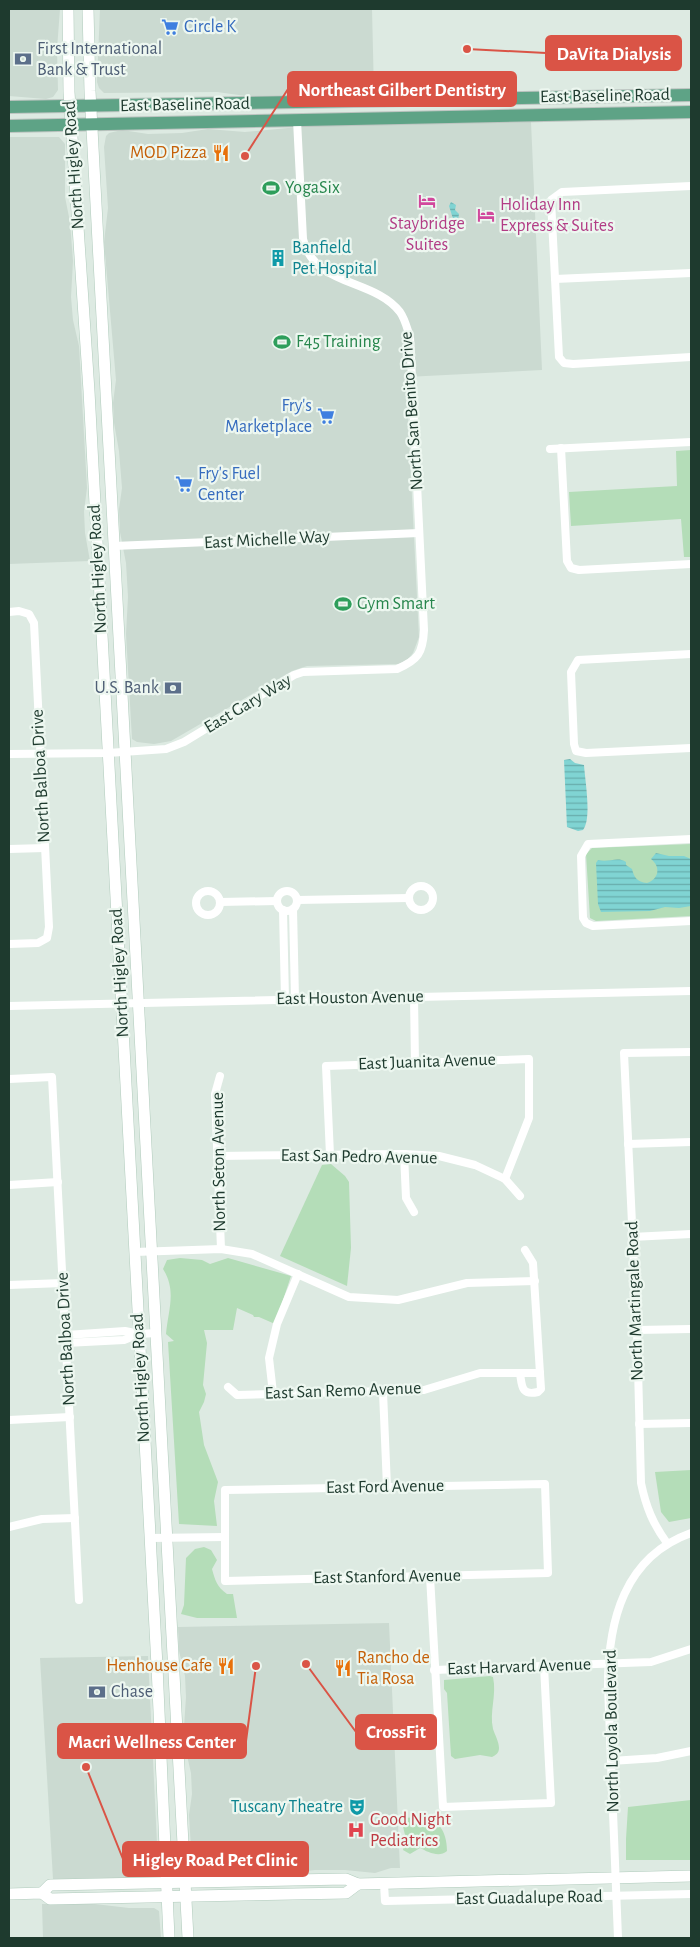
<svg xmlns="http://www.w3.org/2000/svg" width="700" height="1947" font-family="'Alegreya Sans',sans-serif">
<defs>
<pattern id="water-rules" width="6" height="5" patternUnits="userSpaceOnUse" patternTransform="scale(1.25)"><rect width="6" height="5" fill="#80d4d3"/><path d="M0 2.5h6" fill="none" stroke="#68adac"/></pattern>
</defs>
<rect width="100%" height="100%" fill="#ddeae2"/>
<g fill="#cbdad1">
<polygon points="9,9 60,9 57,49 58,90 53,97 46,99 9,96"/>
<polygon points="100,9 372,9 374,93 311,91 281,95 246,96 217,92 104,93 99,88 97,82"/>
<polygon points="531,122 542,370 406,377 419,637 413,653 408,659 399,664 307,666 292,671 171,741 154,744 137,742 132,739 126,634 128,597 126,563 120,532 119,509 122,488 119,451 114,423 113,403 116,380 104,242 108,208 104,147 106,136 109,133 122,130 148,134 182,133 208,129 245,132 309,126"/>
<polygon points="9,137 59,137 65,144 65,197 70,222 73,261 71,297 73,320 79,346 87,488 84,511 85,533 90,561 9,564"/>
<polygon points="389,1623 400,1868 391,1868 375,1873 345,1870 315,1870 260,1876 197,1872 192,1865 189,1815 192,1794 191,1773 186,1751 184,1727 186,1697 185,1676 179,1651 178,1627"/>
<polygon points="148,1656 158,1864 156,1871 153,1876 150,1878 53,1879 40,1658"/>
<polygon points="42,1904 95,1904 129,1908 154,1908 159,1911 161,1938 43,1938"/>
</g>
<g fill="#b4ddb8">
<polygon points="691,450 691,557 684,557 681,519 571,526 569,492 677,486 676,451"/>
<polygon points="691,844 691,916 596,921 590,918 586,854 592,848"/>
<polygon points="331,1164 345,1176 349,1182 351,1248 347,1286 280,1256 322,1165"/>
<path d="M 180,1258 L 202,1260 L 210,1264 L 228,1258 L 291,1276 L 275,1324 L 259,1317 L 254,1317 L 253,1315 L 237,1308 L 233,1330 L 204,1330 L 207,1343 L 203,1385 L 206,1394 L 204,1402 L 199,1412 L 204,1445 L 218,1482 L 214,1501 L 217,1526 L 179,1524 L 168,1342 L 174,1341 L 166,1334 C 168,1310 177,1291 163,1269 L 167,1260 Z"/>
<polygon points="691,1470 691,1518 669,1522 661,1512 655,1472"/>
<path d="M 204,1547 L 211,1550 L 217,1560 L 212,1569 C 215,1580 217,1587 227,1594 L 233,1594 L 237,1618 L 197,1618 L 181,1614 L 184,1605 L 186,1558 L 195,1549 Z"/>
<path d="M 490,1676 L 493,1677 C 497,1695 489,1712 493,1729 C 495,1735 499,1742 499,1748 C 499,1753 496,1755 492,1757 L 480,1755 L 455,1759 L 451,1756 L 447,1693 L 444,1689 L 444,1680 Z"/>
<polygon points="691,1800 691,1860 626,1860 626,1839 628,1807"/>
<path d="M 423,1817 C 440,1819 447,1834 447,1851 C 439,1858 428,1852 420,1848 L 410,1854 L 403,1850 L 405,1835 L 401,1818 Z"/>
</g>
<g fill="url(#water-rules)">
<polygon points="451,202 456,205 455,210 459,214 458,220 464,223 462,227 459,227 454,222 449,206"/>
<path d="M 570,759 L 575,763 L 584,765 C 585,780 592,819 583,830 L 578,831 L 567,827 L 564,760 Z"/>
<path d="M 656,853 L 669,856 L 684,856 L 691,859 L 691,906 L 679,908 L 665,907 L 650,911 L 601,912 L 598,904 L 596,863 L 598,860 C 609,863 617,856 626,862 L 626,865 L 632,869 C 634,877 637,882 647,883 C 659,879 661,867 651,859 Z"/>
</g>
<g fill="none" stroke-linecap="round" stroke-linejoin="round">
<g stroke="#b0cbbc" stroke-width="12">
<g id="secondary">
<polyline points="68,9 69,92 89,391 157,1666 169,1938"/>
<polyline points="88,9 90,91 188,1938"/>
<polyline points="42,1893 50,1885 346,1879 358,1884 691,1876"/>
<polyline points="9,1894 42,1893 50,1899 346,1893 358,1884"/>
</g>
</g>
<g stroke="#bcc4c0" stroke-width="14">
<g id="primary">
<polyline points="9,107 691,95"/>
<polyline points="9,126 691,112"/>
</g>
</g>
<g stroke="#fff" stroke-width="8">
<polyline points="691,186 562,192 551,200 559,357 564,363 573,364 691,357"/>
<polyline points="555,279 691,273"/>
<polyline points="561,448 567,561 571,568 579,570 691,564"/>
<polyline points="550,449 691,442"/>
<polyline points="114,546 419,533"/>
<polyline points="9,612 19,611 29,614 34,623 49,927 47,938 38,943 9,944"/>
<polyline points="691,654 578,660 571,672 574,744 576,751 586,753 691,748"/>
<path d="M 9,754 L 108,753 L 166,749 L 184,742 L 294,675 L 303,672 L 397,669 C 418,660 423,653 424,630 L 410,337 C 407,328 405,319 400,312 C 374,278 314,287 303,239 L 297,120"/>
<polyline points="691,839 588,844 581,856 583,918 586,923 593,926 691,921"/>
<polyline points="9,849 45,848"/>
<circle cx="421" cy="898" r="12"/>
<circle cx="287" cy="901" r="10"/>
<circle cx="208" cy="903" r="12"/>
<polyline points="297,900 409,898"/>
<polyline points="220,902 277,901"/>
<polyline points="293,909 295,999"/>
<polyline points="283,910 285,999"/>
<polyline points="414,996 415,1063"/>
<polyline points="9,1006 691,991"/>
<polyline points="220,1076 215,1094 221,1249"/>
<polyline points="9,1079 52,1077 79,1600"/>
<polyline points="628,1144 691,1142"/>
<polyline points="404,1154 406,1198 414,1212"/>
<polyline points="330,1155 326,1066 529,1059 529,1118 505,1179"/>
<polyline points="217,1156 404,1154 439,1156 475,1165 505,1179 520,1196"/>
<polyline points="9,1185 58,1182"/>
<polyline points="632,1237 691,1234"/>
<polyline points="135,1252 221,1249 252,1254 349,1297 398,1300 467,1283 535,1281"/>
<polyline points="9,1285 63,1283"/>
<polyline points="637,1330 691,1329"/>
<polyline points="66,1335 125,1331 139,1334 156,1333"/>
<polyline points="66,1343 124,1340 139,1334"/>
<path d="M 520,1373 C 522,1386 521,1396 538,1392 L 541,1389 L 533,1263 L 525,1250"/>
<polyline points="228,1387 237,1395 424,1390 480,1373 540,1373"/>
<polyline points="383,1392 387,1487"/>
<polyline points="273,1393 269,1358 277,1324 298,1274"/>
<polyline points="9,1420 70,1417"/>
<polyline points="639,1424 691,1423"/>
<polygon points="545,1484 548,1573 225,1581 225,1490"/>
<polyline points="9,1527 42,1519 75,1518"/>
<polyline points="150,1538 225,1537"/>
<path d="M 667,1543 C 653,1524 646,1507 641,1483 L 637,1330 L 624,1053 L 691,1052"/>
<polyline points="430,1576 443,1807 551,1803 544,1666"/>
<polyline points="434,1670 651,1662 691,1649"/>
<polyline points="611,1761 657,1758 691,1751"/>
<polyline points="384,1884 385,1901 691,1894"/>
<path d="M 618,1938 L 608,1686 C 608,1621 624,1557 691,1533"/>
</g>
<use href="#secondary" stroke="#fff" stroke-width="11"/>
<use href="#primary" stroke="#5ea386" stroke-width="12"/>
</g>
<defs>
<g id="supermarket-bare" transform="scale(1.35)"><path d="M-6-5.5h2.5l.6 2H6L4.5 2H-2.5L-4.4-4H-6ZM-1.5 3.2a1.3 1.3 0 1 0 .1 0ZM3 3.2a1.3 1.3 0 1 0 .1 0Z" fill="#3f7fe0" stroke="#edf7f0" stroke-width="2.5" paint-order="stroke"/></g>
<g id="bank-bare" transform="scale(1.35)"><path d="M-6-4H6V4H-6ZM0-2.3a2.3 2.3 0 1 0 0 4.6a2.3 2.3 0 1 0 0-4.6Z" fill="#5c6f8a" stroke="#edf7f0" stroke-width="2.5" paint-order="stroke"/></g>
<g id="restaurant-bare" transform="scale(1.35)"><path d="M-5-6h1v4h1v-4h1v4h1v-4h1v5L-1.5 .5V6h-2V.5L-5-1ZM5-6V6H3V1.5H1.5Q1.5-4 5-6Z" fill="#e8710a" stroke="#edf7f0" stroke-width="2.5" paint-order="stroke"/></g>
<g id="stadium-bare" transform="scale(1.35)"><path d="M0-5a6.5 5 0 1 0 0 10a6.5 5 0 1 0 0-10ZM-3.5-1.8h7v3.6h-7Z" fill="#2e9e5b" stroke="#edf7f0" stroke-width="2.5" paint-order="stroke"/></g>
<g id="hotel-bare" transform="scale(1.35)"><path d="M-6-4.5h1.5V1H6V5H4.5V3h-9V5H-6ZM-4 0a1.8 1.8 0 1 1 3.6 0ZM.5 0V-2.5h3Q6-2.5 6 0Z" fill="#d1479c" stroke="#edf7f0" stroke-width="2.5" paint-order="stroke"/></g>
<g id="building-bare" transform="scale(1.35)"><path d="M-4-6H4V6H1V3H-1V6H-4ZM-2.5-4.3h1.7v1.8h-1.7ZM.8-4.3h1.7v1.8H.8ZM-2.5-1h1.7V.8h-1.7ZM.8-1h1.7V.8H.8Z" fill="#0f9aa8" stroke="#edf7f0" stroke-width="2.5" paint-order="stroke"/></g>
<g id="theatre-bare" transform="scale(1.35)"><path d="M-5-5.5Q0-4 5-5.5V0Q5 5 0 6Q-5 5-5 0ZM-3.3-2.5H-1v1.5H-3.3ZM1-2.5H3.3v1.5H1ZM-2.8 1Q0 5.5 2.8 1Z" fill="#0f9aa8" stroke="#edf7f0" stroke-width="2.5" paint-order="stroke"/></g>
<g id="hospital-bare" transform="scale(1.35)"><path d="M-5-5h3v3.5h4V-5h3V5h-3V1.5h-4V5h-3Z" fill="#e0444e" stroke="#edf7f0" stroke-width="2.5" paint-order="stroke"/></g>
</defs>
<g fill-rule="evenodd">
<use href="#supermarket-bare" x="170" y="27"/>
<use href="#bank-bare" x="23" y="59"/>
<use href="#restaurant-bare" x="221" y="153"/>
<use href="#stadium-bare" x="271" y="188"/>
<use href="#hotel-bare" x="427" y="201"/>
<use href="#hotel-bare" x="486" y="215"/>
<use href="#building-bare" x="278" y="258"/>
<use href="#stadium-bare" x="282" y="342"/>
<use href="#supermarket-bare" x="326" y="416"/>
<use href="#supermarket-bare" x="184" y="484"/>
<use href="#stadium-bare" x="343" y="604"/>
<use href="#bank-bare" x="173" y="688"/>
<use href="#restaurant-bare" x="226" y="1666"/>
<use href="#restaurant-bare" x="343" y="1668"/>
<use href="#bank-bare" x="97" y="1692"/>
<use href="#theatre-bare" x="357" y="1807"/>
<use href="#hospital-bare" x="356" y="1830"/>
</g>
<g text-anchor="middle" dominant-baseline="central" stroke-width="4.5" stroke-linejoin="round" paint-order="stroke">
<g font-size="18" fill="#366cbe" stroke="#edf7f0" text-anchor="start">
<text x="184" y="27">Circle K</text>
<text x="312" y="406" text-anchor="end">Fry's<tspan x="312" dy="21">Marketplace</tspan></text>
<text x="198" y="474">Fry's Fuel<tspan x="198" dy="21">Center</tspan></text>
</g>
<g font-size="18" fill="#4e5e75" stroke="#edf7f0" text-anchor="start">
<text x="37" y="49">First International<tspan x="37" dy="21">Bank &amp; Trust</tspan></text>
<text x="159" y="688" text-anchor="end">U.S. Bank</text>
<text x="111" y="1692">Chase</text>
</g>
<g font-size="18" fill="#1e3a2e" stroke="#edf7f0">
<text transform="translate(605 96) rotate(-1)">East Baseline Road</text>
<text transform="translate(185 105) rotate(-1)">East Baseline Road</text>
<text transform="translate(74 165) rotate(-94)">North Higley Road</text>
<text transform="translate(412 411) rotate(-94)">North San Benito Drive</text>
<text transform="translate(267 540) rotate(-3)">East Michelle Way</text>
<text transform="translate(98 569) rotate(-93)">North Higley Road</text>
<text transform="translate(248 704) rotate(-31)">East Gary Way</text>
<text transform="translate(41 776) rotate(-93)">North Balboa Drive</text>
<text transform="translate(120 973) rotate(-93)">North Higley Road</text>
<text transform="translate(350 998) rotate(-1)">East Houston Avenue</text>
<text transform="translate(427 1062) rotate(-2)">East Juanita Avenue</text>
<text transform="translate(359 1157) rotate(1)">East San Pedro Avenue</text>
<text transform="translate(219 1162) rotate(-91)">North Seton Avenue</text>
<text transform="translate(635 1301) rotate(-92)">North Martingale Road</text>
<text transform="translate(66 1339) rotate(-93)">North Balboa Drive</text>
<text transform="translate(141 1378) rotate(-93)">North Higley Road</text>
<text transform="translate(343 1391) rotate(-2)">East San Remo Avenue</text>
<text transform="translate(385 1487) rotate(-1)">East Ford Avenue</text>
<text transform="translate(387 1577) rotate(-1)">East Stanford Avenue</text>
<text transform="translate(519 1667) rotate(-2)">East Harvard Avenue</text>
<text transform="translate(612 1731) rotate(-91)">North Loyola Boulevard</text>
<text transform="translate(529 1898) rotate(-1)">East Guadalupe Road</text>
</g>
<g font-size="18" fill="#c56008" stroke="#edf7f0" text-anchor="end">
<text x="207" y="153">MOD Pizza</text>
<text x="357" y="1658" text-anchor="start">Rancho de<tspan x="357" dy="21">Tia Rosa</tspan></text>
<text x="212" y="1666">Henhouse Cafe</text>
</g>
<g font-size="18" fill="#27864d" stroke="#edf7f0" text-anchor="start">
<text x="285" y="188">YogaSix</text>
<text x="296" y="342">F45 Training</text>
<text x="357" y="604">Gym Smart</text>
</g>
<g font-size="18" fill="#b23c85" stroke="#edf7f0" text-anchor="start">
<text x="500" y="205">Holiday Inn<tspan x="500" dy="21">Express &amp; Suites</tspan></text>
<text x="427" y="224" text-anchor="middle">Staybridge<tspan x="427" dy="21">Suites</tspan></text>
</g>
<g font-size="18" fill="#0d838f" stroke="#edf7f0" text-anchor="start">
<text x="292" y="248">Banfield<tspan x="292" dy="21">Pet Hospital</tspan></text>
<text x="343" y="1807" text-anchor="end">Tuscany Theatre</text>
</g>
<g font-size="18" fill="#be3a42" stroke="#edf7f0" text-anchor="start">
<text x="370" y="1820">Good Night<tspan x="370" dy="21">Pediatrics</tspan></text>
</g>
</g>
<path fill="none" stroke="#da5446" stroke-width="2" d="M467 49L546 53M245 156L288 89M306 1664L356 1732M256 1666L246 1741M86 1767L123 1859"/>
<g fill="#da5446" stroke="#edf7f0" stroke-width="2">
<circle cx="467" cy="49" r="5"/>
<circle cx="245" cy="156" r="5"/>
<circle cx="306" cy="1664" r="5"/>
<circle cx="256" cy="1666" r="5"/>
<circle cx="86" cy="1767" r="5"/>
</g>
<g fill="#da5446" stroke="#da5446" stroke-width="2">
<rect x="546" y="36" width="135" height="34" rx="5"/>
<rect x="288" y="72" width="228" height="34" rx="5"/>
<rect x="356" y="1715" width="80" height="34" rx="5"/>
<rect x="58" y="1724" width="188" height="34" rx="5"/>
<rect x="123" y="1842" width="185" height="34" rx="5"/>
</g>
<g font-size="19" text-anchor="middle" font-weight="bold" fill="#fff">
<text x="614" y="60">DaVita Dialysis</text>
<text x="402" y="96">Northeast Gilbert Dentistry</text>
<text x="396" y="1738">CrossFit</text>
<text x="152" y="1748">Macri Wellness Center</text>
<text x="215" y="1866">Higley Road Pet Clinic</text>
</g>
<rect width="700" height="1947" fill="none" stroke="#1e3a2e" stroke-width="20"/>
</svg>
